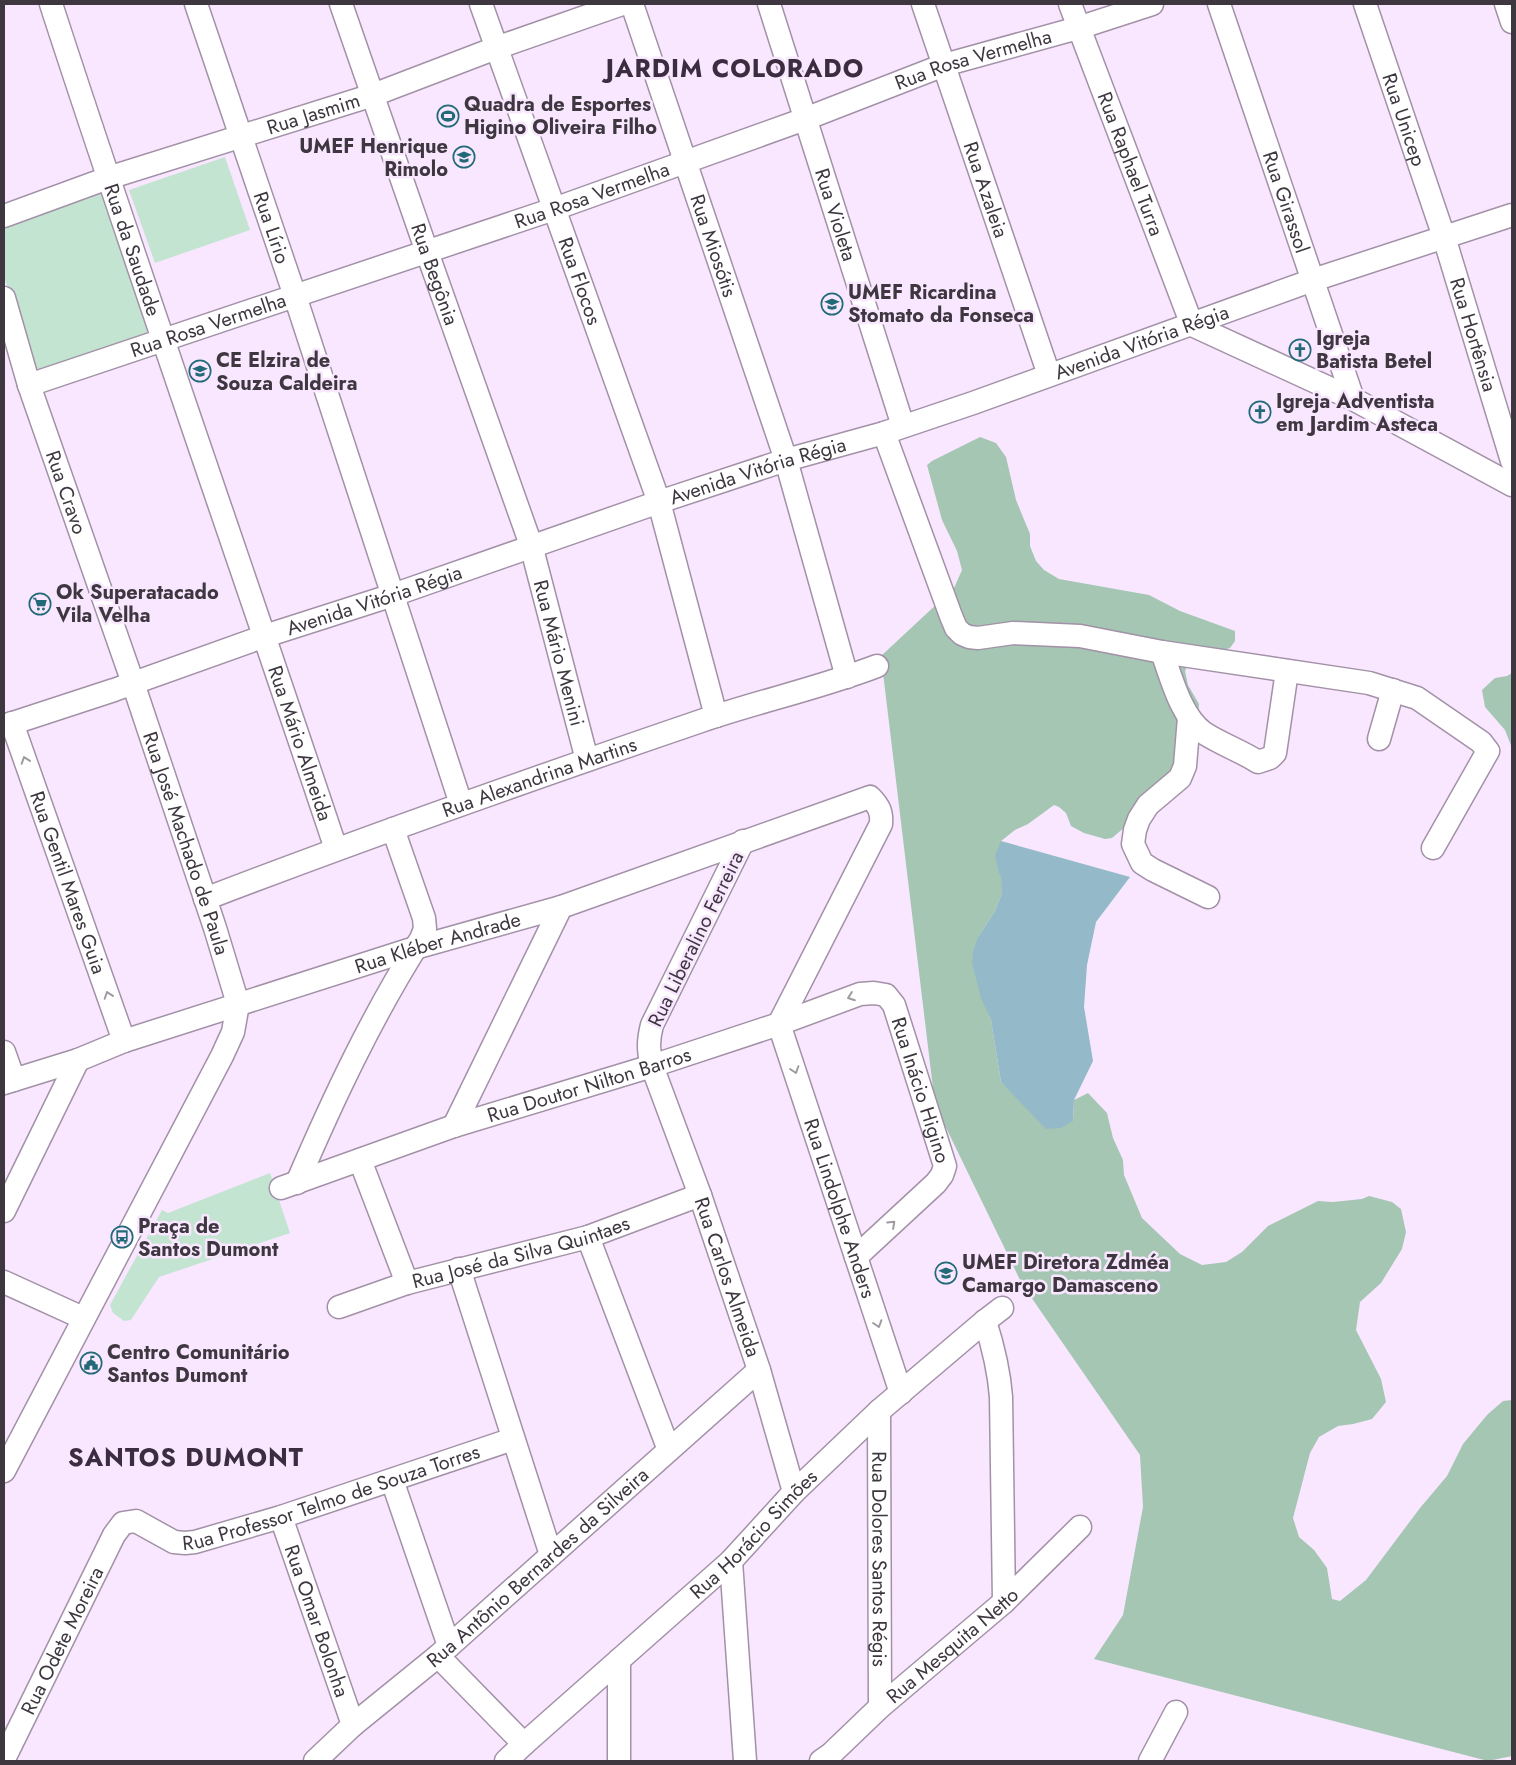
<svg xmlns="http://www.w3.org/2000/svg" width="1516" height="1765" font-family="Jost,sans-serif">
<rect width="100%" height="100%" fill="#f9e7ff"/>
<g fill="#c4e4d2">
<polygon points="225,157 250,230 155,263 129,190"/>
<polygon points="99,193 104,196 148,330 144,336 42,370 38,369 33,363 4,277 4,225"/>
<polygon points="270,1173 290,1233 159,1277 131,1320 124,1321 113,1313 110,1305 162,1210 168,1213"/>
</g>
<g fill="#a4c6b3">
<polygon points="980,437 996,443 1006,457 1016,500 1030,534 1030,546 1036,561 1044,570 1059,579 1149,595 1180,611 1235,631 1235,641 1230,648 1190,660 1185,671 1188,685 1199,704 1197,736 1182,757 1125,827 1112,838 1105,839 1084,833 1071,826 1066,813 1059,807 1054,805 1028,824 1015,830 1001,841 1002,893 995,911 978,937 982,998 991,1020 1001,1082 1021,1101 1073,1121 1074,1100 1088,1093 1107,1113 1113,1138 1123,1160 1124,1175 1142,1218 1180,1254 1202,1265 1226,1262 1242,1252 1268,1226 1318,1201 1333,1202 1362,1199 1369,1196 1392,1202 1401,1209 1406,1232 1402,1249 1381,1283 1360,1302 1356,1330 1381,1379 1386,1402 1372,1419 1353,1424 1338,1426 1319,1437 1310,1453 1293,1518 1299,1537 1314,1550 1327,1568 1332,1599 1340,1601 1366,1580 1420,1508 1447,1476 1463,1444 1487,1415 1503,1401 1512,1400 1512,1756 1488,1761 1094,1659 1123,1615 1143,1507 1140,1455 1022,1284 935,1105 881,656 954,588 962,570 957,551 942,520 927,465 932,461"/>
<polygon points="1512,673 1512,748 1505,730 1485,707 1482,690 1495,678 1507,676"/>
</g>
<polygon fill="#94b9c8" points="1001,841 1130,877 1096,922 1087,965 1084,1007 1093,1061 1074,1100 1073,1121 1061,1128 1046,1129 1001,1082 991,1020 981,998 972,963 973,952 978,937 995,911 1002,893 1001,877 999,873 995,856"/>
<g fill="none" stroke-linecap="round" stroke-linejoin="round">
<g stroke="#a291a7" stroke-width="25">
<g id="minor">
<path id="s1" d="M 51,4 C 143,287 242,567 336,849"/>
<path id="s2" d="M 196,4 L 295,296 L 461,804"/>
<path id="s3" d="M 341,4 L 427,252 L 531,545 L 587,760"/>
<path id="s4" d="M 481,4 L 659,502 L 716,716"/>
<path id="s5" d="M 632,4 L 786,460 L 847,677"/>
<path id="s6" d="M 769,4 L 903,426"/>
<path id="s7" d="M 923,4 L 1049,375"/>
<path id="s8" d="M 1070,4 L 1192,325"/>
<path id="s9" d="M 1219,4 L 1353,399"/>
<path id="s10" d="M 1365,4 L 1444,237 L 1512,461"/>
<polyline points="1506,4 1512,22"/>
<path id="s11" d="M 4,216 L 108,178 L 373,95 L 496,48 L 622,4"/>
<path id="s12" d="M 4,298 L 29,385 L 133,683 L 215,928 L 238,1004 L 233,1032 L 222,1056 L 4,1471"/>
<polyline points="1192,325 1353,399 1512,485"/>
<path id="s13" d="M 29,385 L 554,209 L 805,119 L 944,65 L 1078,28 L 1152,4"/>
<polyline points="884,433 951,616 956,628 962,634 969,637 978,638 1013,633 1080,636 1162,652 1369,683 1417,698 1481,742 1488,751 1433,848"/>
<path d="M 1162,652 C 1171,677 1181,717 1204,733 C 1221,744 1241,751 1258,762 L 1270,758 L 1275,753 L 1287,671"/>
<polyline points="1189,718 1185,766 1180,778 1148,805 1139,819 1135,830 1133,844 1142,863 1153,870 1208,897"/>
<path id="s14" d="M 12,723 L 124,1041"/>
<path id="s15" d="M 4,726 L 114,690 L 265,636 L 393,595 L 659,502 L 786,460 L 884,433 L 973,403 L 1313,280 L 1512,215"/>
<polyline points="1379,739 1393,690"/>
<path id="s16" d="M 743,841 L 652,1025 C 648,1040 648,1051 652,1066 L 700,1195 L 759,1370 L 794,1492"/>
<path id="s17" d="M 205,899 C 369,836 534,778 701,721 C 759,701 820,688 877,666"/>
<path id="s18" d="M 779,1024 L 901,1393"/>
<polyline points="4,1052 14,1080"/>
<path id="s19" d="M 4,1083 L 78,1060 L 124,1041 L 415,948 L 561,907 L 870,797 C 879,806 882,812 881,824 L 779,1024"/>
<polyline points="454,1126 561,907"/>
<polyline points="360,1160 407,1283"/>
<path d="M 297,1183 C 333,1099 372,1016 421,939 L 425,929 L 424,918 L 393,829"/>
<path id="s20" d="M 281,1188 L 454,1126 L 652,1066 L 779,1024 L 860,994 L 874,993 L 886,995 L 894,1005 L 945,1166 L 942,1175 L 936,1183 L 856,1257"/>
<polyline points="4,1211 78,1060"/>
<polyline points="588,1237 669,1450"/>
<polyline points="459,1269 551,1555"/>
<polyline points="4,1282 83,1318"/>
<path id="s21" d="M 339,1307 L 407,1283 L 588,1237 L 700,1195"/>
<path d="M 985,1321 C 993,1346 999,1370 1001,1397 L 1004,1602"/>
<path id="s22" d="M 879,1411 L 880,1707"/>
<polyline points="392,1480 449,1646"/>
<path id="s23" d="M 281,1517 L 353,1725"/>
<polyline points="731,1561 745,1761"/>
<polyline points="438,1656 524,1744"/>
<polyline points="619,1660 619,1761"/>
<path id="s24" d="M 4,1759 L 114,1535 L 123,1523 L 136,1521 L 174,1542 L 185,1543 L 195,1542 L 281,1517 L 513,1439"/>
<path id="s25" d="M 315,1761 L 353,1725 L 438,1656 L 759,1370"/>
<path id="s26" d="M 506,1761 L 524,1744 L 731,1561 L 794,1492 L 879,1411 L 985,1321 L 1002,1308"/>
<path id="s27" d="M 821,1761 L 831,1754 L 880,1707 L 1004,1602 L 1080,1527"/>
<polyline points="1150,1761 1176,1712"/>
</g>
</g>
<use href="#minor" stroke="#fff" stroke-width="22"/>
</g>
<defs><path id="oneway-chevron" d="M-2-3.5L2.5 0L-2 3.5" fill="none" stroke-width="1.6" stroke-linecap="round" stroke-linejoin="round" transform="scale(1.25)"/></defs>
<g stroke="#9e9ba0">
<use href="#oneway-chevron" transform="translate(25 760) rotate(-109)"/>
<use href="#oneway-chevron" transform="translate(108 995) rotate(-109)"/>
<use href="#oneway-chevron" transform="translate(851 997) rotate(160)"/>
<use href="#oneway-chevron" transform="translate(795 1070) rotate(72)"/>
<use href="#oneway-chevron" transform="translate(892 1224) rotate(-43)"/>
<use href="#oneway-chevron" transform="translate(878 1324) rotate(72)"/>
</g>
<defs>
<g id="stadium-ring" transform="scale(1.125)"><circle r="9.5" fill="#f9e7ff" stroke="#226a77" stroke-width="1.5"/><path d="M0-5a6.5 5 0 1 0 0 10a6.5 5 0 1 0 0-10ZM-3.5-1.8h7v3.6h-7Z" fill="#226a77"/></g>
<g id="school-ring" transform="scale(1.125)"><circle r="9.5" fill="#f9e7ff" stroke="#226a77" stroke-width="1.5"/><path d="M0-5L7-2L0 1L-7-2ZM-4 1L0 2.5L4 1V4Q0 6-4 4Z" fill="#226a77"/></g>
<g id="church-ring" transform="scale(1.125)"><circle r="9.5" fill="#f9e7ff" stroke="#226a77" stroke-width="1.5"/><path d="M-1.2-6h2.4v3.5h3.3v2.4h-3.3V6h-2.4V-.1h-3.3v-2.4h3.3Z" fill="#226a77"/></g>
<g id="supermarket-ring" transform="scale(1.125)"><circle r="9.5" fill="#f9e7ff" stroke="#226a77" stroke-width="1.5"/><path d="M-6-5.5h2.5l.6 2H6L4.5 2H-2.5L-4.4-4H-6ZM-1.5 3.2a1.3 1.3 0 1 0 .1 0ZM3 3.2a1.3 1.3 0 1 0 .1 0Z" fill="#226a77"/></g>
<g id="bus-ring" transform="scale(1.125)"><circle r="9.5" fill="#f9e7ff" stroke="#226a77" stroke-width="1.5"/><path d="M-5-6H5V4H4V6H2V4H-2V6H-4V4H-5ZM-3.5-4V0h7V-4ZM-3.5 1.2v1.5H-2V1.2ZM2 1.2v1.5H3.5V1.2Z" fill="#226a77"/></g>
<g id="civic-ring" transform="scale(1.125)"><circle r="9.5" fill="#f9e7ff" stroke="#226a77" stroke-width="1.5"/><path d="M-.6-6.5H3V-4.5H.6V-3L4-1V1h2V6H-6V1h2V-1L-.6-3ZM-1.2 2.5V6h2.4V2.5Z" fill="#226a77"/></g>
</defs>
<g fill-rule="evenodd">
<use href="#stadium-ring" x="448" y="116"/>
<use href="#school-ring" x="464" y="157"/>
<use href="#school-ring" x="832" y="304"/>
<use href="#church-ring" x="1300" y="350"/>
<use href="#school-ring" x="200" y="371"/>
<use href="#church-ring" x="1260" y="412"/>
<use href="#supermarket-ring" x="40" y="604"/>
<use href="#bus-ring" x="122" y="1237"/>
<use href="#school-ring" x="946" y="1273"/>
<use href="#civic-ring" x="91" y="1363"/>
</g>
<g text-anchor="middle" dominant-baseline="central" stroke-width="5" stroke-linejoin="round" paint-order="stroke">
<g font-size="20" fill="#3e3740" stroke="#f9e7ff">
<text stroke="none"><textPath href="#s13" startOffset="999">Rua Rosa Vermelha</textPath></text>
<text stroke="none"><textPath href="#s11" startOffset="326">Rua Jasmim</textPath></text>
<text stroke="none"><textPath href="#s10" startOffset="122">Rua Unicep</textPath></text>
<text stroke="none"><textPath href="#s8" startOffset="171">Rua Raphael Turra</textPath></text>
<text stroke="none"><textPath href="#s7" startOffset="196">Rua Azaleia</textPath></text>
<text stroke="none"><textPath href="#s13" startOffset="594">Rua Rosa Vermelha</textPath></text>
<text stroke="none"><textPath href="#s9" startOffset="209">Rua Girassol</textPath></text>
<text stroke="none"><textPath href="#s6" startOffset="221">Rua Violeta</textPath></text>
<text stroke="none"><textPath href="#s2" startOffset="236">Rua Lírio</textPath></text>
<text stroke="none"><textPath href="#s5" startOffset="255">Rua Miosótis</textPath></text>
<text stroke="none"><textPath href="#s1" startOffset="259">Rua da Saudade</textPath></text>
<text stroke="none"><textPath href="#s3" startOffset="286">Rua Begônia</textPath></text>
<text stroke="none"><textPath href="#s4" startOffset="294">Rua Flocos</textPath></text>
<text stroke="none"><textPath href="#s13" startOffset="189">Rua Rosa Vermelha</textPath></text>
<text stroke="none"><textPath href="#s10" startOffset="348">Rua Hortênsia</textPath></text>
<text stroke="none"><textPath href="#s15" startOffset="1201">Avenida Vitória Régia</textPath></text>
<text stroke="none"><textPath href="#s15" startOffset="796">Avenida Vitória Régia</textPath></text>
<text stroke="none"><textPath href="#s12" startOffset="204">Rua Cravo</textPath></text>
<text stroke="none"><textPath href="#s15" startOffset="391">Avenida Vitória Régia</textPath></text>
<text stroke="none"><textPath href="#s3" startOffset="685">Rua Mário Menini</textPath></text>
<text stroke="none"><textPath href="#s1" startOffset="780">Rua Mário Almeida</textPath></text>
<text stroke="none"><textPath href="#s17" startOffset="356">Rua Alexandrina Martins</textPath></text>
<text stroke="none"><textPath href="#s12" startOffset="575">Rua José Machado de Paula</textPath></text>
<text stroke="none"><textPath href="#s14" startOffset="169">Rua Gentil Mares Guia</textPath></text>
<text transform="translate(696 939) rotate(-64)">Rua Liberalino Ferreira</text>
<text stroke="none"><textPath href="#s19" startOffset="456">Rua Kléber Andrade</textPath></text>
<text stroke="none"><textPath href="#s20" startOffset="325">Rua Doutor Nilton Barros</textPath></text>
<text stroke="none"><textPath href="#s20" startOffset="739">Rua Inácio Higino</textPath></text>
<text stroke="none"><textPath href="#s18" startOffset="194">Rua Lindolphe Anders</textPath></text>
<text stroke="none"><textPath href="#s21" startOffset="190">Rua José da Silva Quintaes</textPath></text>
<text stroke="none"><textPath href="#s16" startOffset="471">Rua Carlos Almeida</textPath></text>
<text stroke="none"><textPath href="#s24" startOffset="485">Rua Professor Telmo de Souza Torres</textPath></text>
<text stroke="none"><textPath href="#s26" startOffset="336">Rua Horácio Simões</textPath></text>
<text stroke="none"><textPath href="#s22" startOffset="148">Rua Dolores Santos Régis</textPath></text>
<text stroke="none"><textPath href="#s25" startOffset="295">Rua Antônio Bernardes da Silveira</textPath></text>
<text stroke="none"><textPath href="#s23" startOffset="110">Rua Omar Bolonha</textPath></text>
<text stroke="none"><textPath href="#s24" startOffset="132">Rua Odete Moreira</textPath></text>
<text stroke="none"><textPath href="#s27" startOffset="175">Rua Mesquita Netto</textPath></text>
</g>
<g font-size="20" font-weight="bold" fill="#3e3740" stroke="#f9e7ff" text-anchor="start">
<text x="464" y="104">Quadra de Esportes<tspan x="464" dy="23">Higino Oliveira Filho</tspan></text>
<text x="448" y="146" text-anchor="end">UMEF Henrique<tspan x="448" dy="23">Rimolo</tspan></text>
<text x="848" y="292">UMEF Ricardina<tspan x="848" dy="23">Stomato da Fonseca</tspan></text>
<text x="1316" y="338">Igreja<tspan x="1316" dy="23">Batista Betel</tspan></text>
<text x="216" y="360">CE Elzira de<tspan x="216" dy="23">Souza Caldeira</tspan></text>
<text x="1276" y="401">Igreja Adventista<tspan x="1276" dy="23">em Jardim Asteca</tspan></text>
<text x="56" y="592">Ok Superatacado<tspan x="56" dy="23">Vila Velha</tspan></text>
<text x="138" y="1226">Praça de<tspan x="138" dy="23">Santos Dumont</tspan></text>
<text x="962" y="1262">UMEF Diretora Zdméa<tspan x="962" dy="23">Camargo Damasceno</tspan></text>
<text x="107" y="1352">Centro Comunitário<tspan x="107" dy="23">Santos Dumont</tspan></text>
</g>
<g font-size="25" font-weight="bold" letter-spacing="1" fill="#3b2c3f" stroke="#f9e7ff">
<text x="735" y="68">JARDIM COLORADO</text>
<text x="186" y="1457">SANTOS DUMONT</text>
</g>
</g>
<rect width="1516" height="1765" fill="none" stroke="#3e3740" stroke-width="10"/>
</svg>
